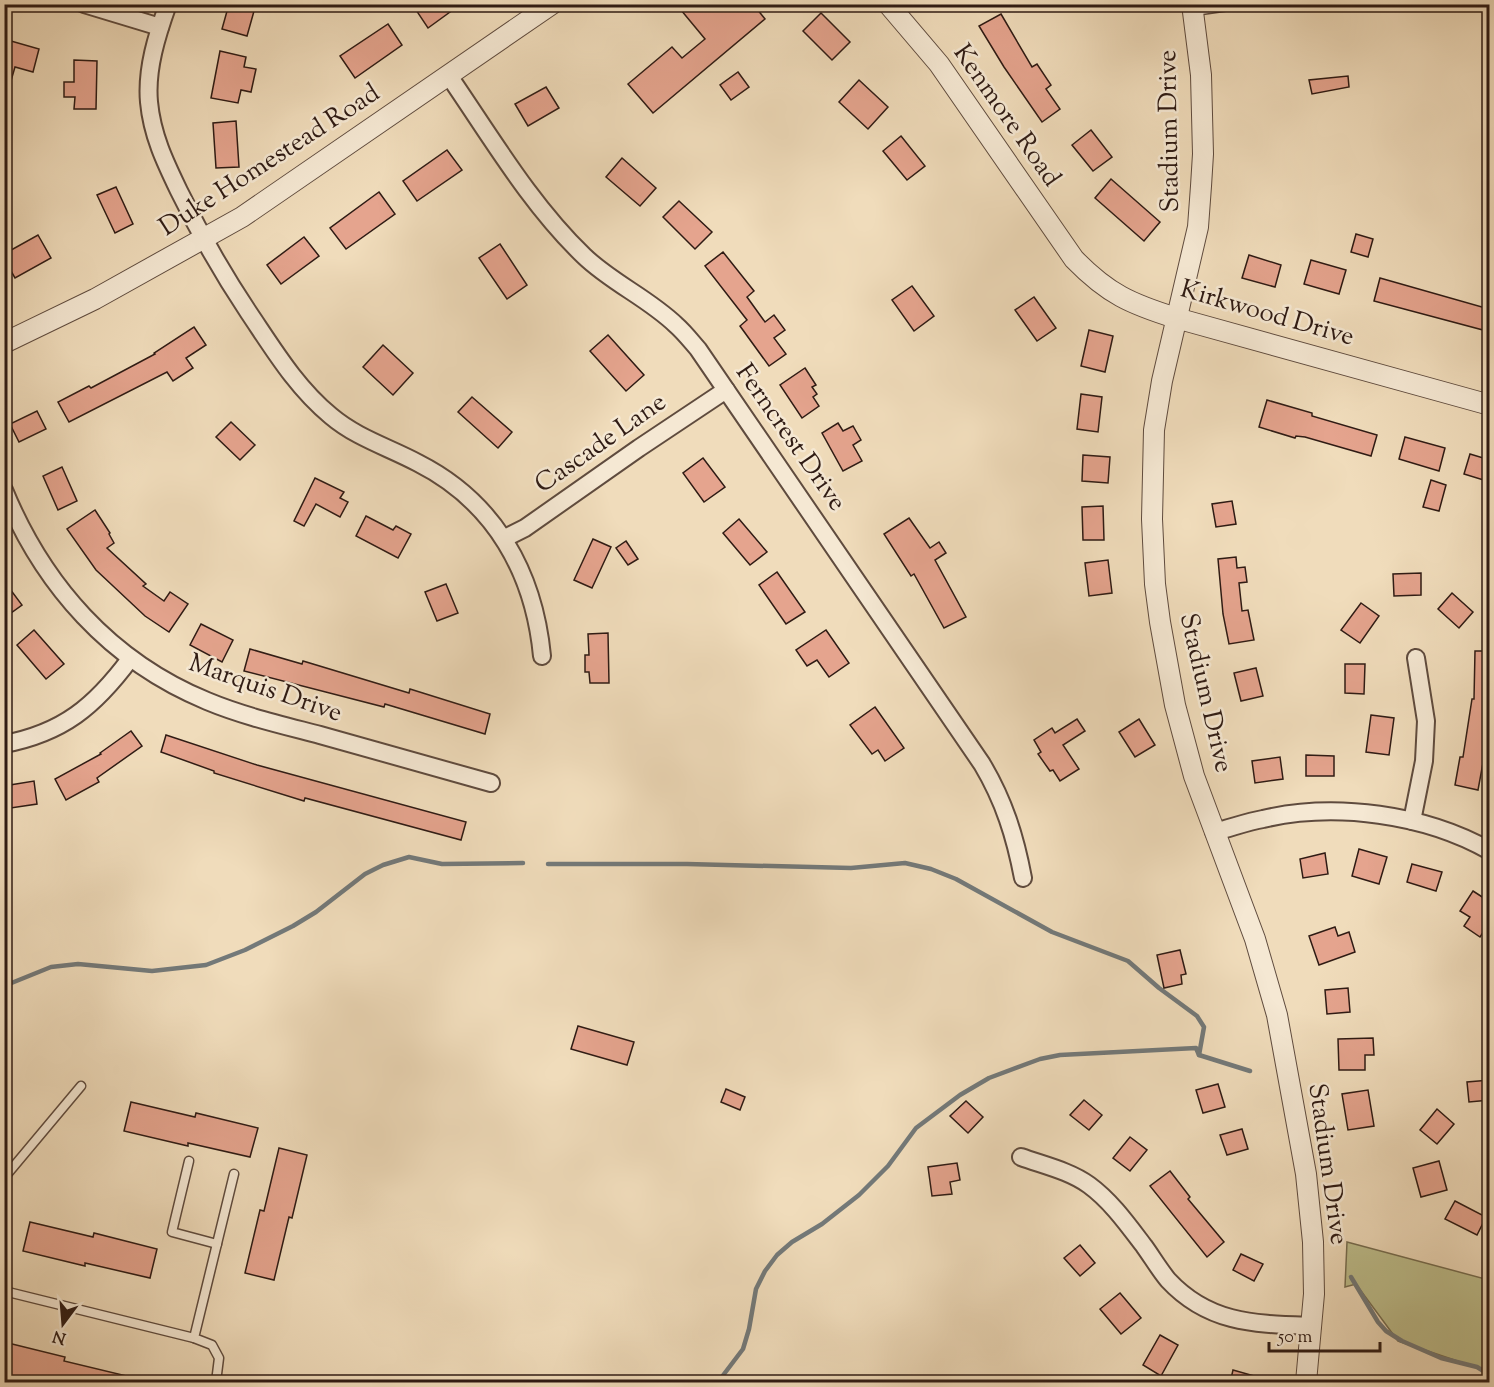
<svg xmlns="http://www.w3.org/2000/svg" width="1494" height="1387" font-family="'Sorts Mill Goudy',serif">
<rect width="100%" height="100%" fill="#f0dcbb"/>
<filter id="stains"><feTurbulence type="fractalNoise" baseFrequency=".00333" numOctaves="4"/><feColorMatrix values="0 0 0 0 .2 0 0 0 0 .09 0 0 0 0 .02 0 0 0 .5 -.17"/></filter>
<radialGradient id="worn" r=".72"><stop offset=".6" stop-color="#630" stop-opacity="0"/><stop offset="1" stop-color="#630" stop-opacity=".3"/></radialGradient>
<polygon fill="#bebf8d" stroke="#766d50" stroke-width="1.5" points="1347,1242 1489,1280 1489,1377 1484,1370 1398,1341 1356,1284 1345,1287"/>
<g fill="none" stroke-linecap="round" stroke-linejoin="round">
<g stroke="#737979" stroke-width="4.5">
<polyline points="548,864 687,864 851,868 905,863 931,869 956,879 1052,932 1128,961 1159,988 1197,1016 1204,1027 1199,1055"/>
<polyline points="4,986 51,967 78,964 152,971 206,965 245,950 293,926 316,912 365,874 383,865 409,857 442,864 523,863"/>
<polyline points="1351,1277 1378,1322 1386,1331 1402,1341 1441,1358 1477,1367 1490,1375"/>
<polyline points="718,1382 743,1349 749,1329 756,1289 765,1271 777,1255 792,1242 822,1224 859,1195 888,1166 916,1128 960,1095 989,1078 1040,1059 1060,1055 1196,1048 1199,1055 1250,1071"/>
</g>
</g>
<g fill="#e5a48e" stroke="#2f1b14" stroke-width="1.5">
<polygon points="229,4 256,4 247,36 222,29"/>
<polygon points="423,4 461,4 428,28 416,10"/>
<polygon points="676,4 753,4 765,19 653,113 628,84 672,47 682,58 705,39"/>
<polygon points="821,13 850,42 832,60 803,31"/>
<polygon points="1001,14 1032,67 1037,64 1051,85 1046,89 1060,109 1042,122 1004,67 979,26"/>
<polygon points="388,24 402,45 355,78 340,56"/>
<polygon points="4,39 39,49 33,72 15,67 8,91 4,91"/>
<polygon points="220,51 246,57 244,67 256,69 251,92 241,90 238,103 211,98"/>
<polygon points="74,60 97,61 96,109 74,109 75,97 64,97 64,82 74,82"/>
<polygon points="738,72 749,87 731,100 720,85"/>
<polygon points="1348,76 1349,87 1312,94 1309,80"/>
<polygon points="859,80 888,107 868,129 839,102"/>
<polygon points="546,87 559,108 528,126 515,104"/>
<polygon points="236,121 239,167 216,168 213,123"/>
<polygon points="1091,130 1112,157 1093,171 1072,145"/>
<polygon points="901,136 925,166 907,180 883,151"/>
<polygon points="447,150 462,170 417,201 403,181"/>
<polygon points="622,158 656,188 640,206 606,177"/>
<polygon points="1111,179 1160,222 1144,241 1095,198"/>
<polygon points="116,187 133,224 115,233 97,195"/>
<polygon points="379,192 395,214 346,249 330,228"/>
<polygon points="679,201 712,232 695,249 663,217"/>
<polygon points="1356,234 1373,239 1368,257 1351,252"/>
<polygon points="38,235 51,258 15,278 4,259 4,254"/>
<polygon points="304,237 319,256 281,284 267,265"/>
<polygon points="500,244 527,285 507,299 479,258"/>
<polygon points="723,252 754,291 747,297 765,322 774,315 785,330 774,338 786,354 769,366 740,326 747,320 705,266"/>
<polygon points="1249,255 1281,265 1275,287 1242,278"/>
<polygon points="1311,260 1346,270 1339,294 1304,284"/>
<polygon points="1380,278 1489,309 1483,330 1374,301"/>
<polygon points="912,286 934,316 914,331 892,300"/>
<polygon points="1034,297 1056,328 1037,341 1015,310"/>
<polygon points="194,327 206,345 186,358 193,368 173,381 167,372 69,422 58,402 89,386 91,388 155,354 154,353"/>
<polygon points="1089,330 1113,336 1105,372 1081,366"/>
<polygon points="608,335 644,375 626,391 590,351"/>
<polygon points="383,345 413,373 393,395 363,367"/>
<polygon points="805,368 816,385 812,387 817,394 813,397 819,406 802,418 780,385"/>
<polygon points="1081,394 1102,397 1098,432 1077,429"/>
<polygon points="472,397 512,432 498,448 458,412"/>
<polygon points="1267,400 1312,413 1312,416 1377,435 1371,456 1305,437 1296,436 1295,438 1259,427"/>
<polygon points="37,411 46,429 19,442 10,424"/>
<polygon points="231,422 255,445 240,460 216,437"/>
<polygon points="838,423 843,431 853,426 861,440 853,445 862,461 843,471 822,433"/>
<polygon points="1405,437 1445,448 1439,471 1399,459"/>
<polygon points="1470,454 1490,460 1490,482 1464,474"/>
<polygon points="1083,455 1110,457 1108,483 1082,481"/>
<polygon points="703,458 725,487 704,502 683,473"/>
<polygon points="62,467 77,501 58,510 43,476"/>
<polygon points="315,478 344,492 340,498 348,502 340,517 316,504 304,526 294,521"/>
<polygon points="1431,480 1446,485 1439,511 1423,507"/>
<polygon points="1232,501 1236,524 1216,527 1212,504"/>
<polygon points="1103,506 1104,540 1083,540 1082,507"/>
<polygon points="95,510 110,533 109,534 114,543 107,548 146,584 143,586 164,601 170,592 188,604 169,632 145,616 96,570 67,529"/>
<polygon points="366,516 393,530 396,526 411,534 398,558 356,536"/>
<polygon points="909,518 930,548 939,542 946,553 935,560 966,617 944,628 914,574 911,576 884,534"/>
<polygon points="739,519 767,552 750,565 723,533"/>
<polygon points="593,539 611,547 592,588 574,580"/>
<polygon points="626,541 638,559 628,565 616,548"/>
<polygon points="1236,557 1237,568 1245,567 1247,582 1239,583 1242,611 1248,610 1254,640 1229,644 1223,614 1218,559"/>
<polygon points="1108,560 1112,593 1089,596 1085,563"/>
<polygon points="777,572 805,612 786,624 759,585"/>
<polygon points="1421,573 1421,595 1394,596 1393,574"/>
<polygon points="4,581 22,605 4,618"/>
<polygon points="446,584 458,613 437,621 425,592"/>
<polygon points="1452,593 1473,612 1459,628 1438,609"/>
<polygon points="1361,603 1379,616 1360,643 1341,630"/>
<polygon points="201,624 233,640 222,662 190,645"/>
<polygon points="34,630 64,664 46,679 17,645"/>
<polygon points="826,630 849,663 829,677 817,660 807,666 796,650"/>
<polygon points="608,633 609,683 590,683 589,672 585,672 585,655 589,655 588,634"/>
<polygon points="250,649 302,664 303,661 409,693 410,689 490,714 485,734 385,704 384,707 244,671"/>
<polygon points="1475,651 1490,651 1490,741 1487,741 1478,790 1455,785 1460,757 1463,757 1472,699 1474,699"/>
<polygon points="1345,664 1365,664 1364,694 1345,693"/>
<polygon points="1256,668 1263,696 1241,701 1234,673"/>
<polygon points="875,707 904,748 885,761 878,750 872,754 850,725"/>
<polygon points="1371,715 1394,718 1389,755 1366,752"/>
<polygon points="1077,719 1085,731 1063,745 1079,769 1060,781 1053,770 1050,771 1038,754 1041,752 1034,740 1052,728 1055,733"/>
<polygon points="1139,719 1155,745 1135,757 1119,732"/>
<polygon points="131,731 142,746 97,778 99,782 66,800 55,779 101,754 100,753"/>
<polygon points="166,735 257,765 466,822 461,840 305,798 304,801 214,773 214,771 161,752"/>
<polygon points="1306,755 1334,756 1334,776 1306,776"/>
<polygon points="1280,757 1283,779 1255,783 1252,761"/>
<polygon points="34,781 37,804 4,809 4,786"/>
<polygon points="1359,849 1387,857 1379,884 1352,876"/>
<polygon points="1325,853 1328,874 1303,878 1300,859"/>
<polygon points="1412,864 1442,872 1436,891 1407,882"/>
<polygon points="1473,891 1490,902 1490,922 1480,937 1464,926 1470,917 1460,911"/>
<polygon points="1335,927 1338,936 1349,932 1355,952 1319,965 1309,936"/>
<polygon points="1180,950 1186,974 1181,975 1182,984 1164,988 1157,955"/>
<polygon points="1348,988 1350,1012 1327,1014 1325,990"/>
<polygon points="578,1026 634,1042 627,1065 571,1049"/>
<polygon points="1373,1038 1374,1055 1365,1055 1365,1070 1339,1070 1338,1039"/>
<polygon points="1490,1080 1490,1100 1469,1102 1467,1082"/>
<polygon points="1218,1084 1225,1107 1203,1113 1196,1090"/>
<polygon points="726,1089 745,1097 740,1110 721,1102"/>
<polygon points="1368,1090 1374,1126 1348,1130 1342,1094"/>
<polygon points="1084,1100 1102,1115 1089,1130 1070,1115"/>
<polygon points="966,1101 983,1117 968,1133 950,1116"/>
<polygon points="131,1102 195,1117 196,1113 258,1128 250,1157 188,1143 188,1146 124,1131"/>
<polygon points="1437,1109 1454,1124 1437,1144 1420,1130"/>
<polygon points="1242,1129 1248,1149 1227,1155 1220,1135"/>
<polygon points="1130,1137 1147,1150 1130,1171 1113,1158"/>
<polygon points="279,1148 307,1155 292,1218 289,1217 274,1280 245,1273 260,1210 264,1211"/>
<polygon points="1439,1161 1447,1190 1421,1197 1413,1168"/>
<polygon points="957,1163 960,1180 950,1182 952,1194 932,1196 928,1167"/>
<polygon points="1170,1171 1190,1197 1188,1199 1224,1242 1207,1257 1150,1186"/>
<polygon points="1455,1201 1486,1217 1477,1235 1445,1219"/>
<polygon points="30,1222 93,1237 94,1233 157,1249 150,1278 85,1263 85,1266 23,1251"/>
<polygon points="1080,1245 1095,1263 1080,1276 1064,1258"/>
<polygon points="1241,1254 1263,1264 1254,1281 1233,1270"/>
<polygon points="1120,1293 1141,1318 1121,1334 1100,1309"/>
<polygon points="1160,1335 1178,1345 1161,1376 1143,1365"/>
<polygon points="4,1342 65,1357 64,1361 135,1378 134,1383 42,1383 4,1374"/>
<polygon points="1233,1370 1265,1379 1265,1383 1230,1383"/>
</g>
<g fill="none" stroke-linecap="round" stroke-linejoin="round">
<g stroke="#5f4b3e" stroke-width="11">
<g id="service">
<polyline points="1194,11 1243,4"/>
<polyline points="189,1161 172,1232 217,1244"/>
<polyline points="4,1178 81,1086"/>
<polyline points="4,1291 194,1338"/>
<polyline points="216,1382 219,1358 212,1345 194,1338 234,1174"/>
</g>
</g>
<g stroke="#5f4b3e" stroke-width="20">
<g id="minor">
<polyline points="84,4 160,27"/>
<path d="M 168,4 C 157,35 146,69 149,102 C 152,135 165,162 179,191 C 200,234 223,274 249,313 C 274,350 296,387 331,416 C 357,438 388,447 418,463 C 495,502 534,573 542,656"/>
<path d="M 449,76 C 491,137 530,204 584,256 C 612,283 648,298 676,325 C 684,332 691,341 698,349 L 982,764 C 1004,801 1015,836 1023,878"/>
<path d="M 4,490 C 43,585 110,661 207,701 C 243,716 282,725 320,735 C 377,751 434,767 491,783"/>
<polyline points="505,538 525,528 639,448 726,390"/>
<path d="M 4,744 C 63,733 95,706 130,659"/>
<polyline points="1412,821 1424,761 1426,721 1416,658"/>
<path d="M 1214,832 C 1231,828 1246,822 1263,819 C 1335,802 1425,814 1490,851"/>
<path d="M 1021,1157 C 1043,1165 1070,1171 1089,1185 C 1111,1201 1128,1225 1144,1246 C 1152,1257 1159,1269 1168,1280 C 1209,1324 1255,1324 1312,1326"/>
</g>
</g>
<g stroke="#5f4b3e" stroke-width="22">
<g id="tertiary">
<path d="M 888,4 L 939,64 L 1074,259 C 1108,294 1131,304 1176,318 L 1490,405"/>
<polyline points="1192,4 1201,75 1203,154 1201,186 1198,227 1162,381 1154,430 1152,519 1155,584 1160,622 1175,705 1194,776 1255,939 1277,1015 1306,1174 1313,1242 1314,1294 1306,1382"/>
<polyline points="4,343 95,299 242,217 552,4"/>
</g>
</g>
<use href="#service" stroke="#f5e8d3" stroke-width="8"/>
<use href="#minor" stroke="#f5e8d3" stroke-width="16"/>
<use href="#tertiary" stroke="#f5e8d3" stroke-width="20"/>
</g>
<g text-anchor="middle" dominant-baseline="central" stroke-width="5" stroke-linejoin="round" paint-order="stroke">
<g font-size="26" fill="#2f1b14" stroke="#f5e8d3">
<text transform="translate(1006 116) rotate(55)">Kenmore Road</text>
<text transform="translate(1170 131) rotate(-91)">Stadium Drive</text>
<text transform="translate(270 161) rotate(-33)">Duke Homestead Road</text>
<text transform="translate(1267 314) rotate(16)">Kirkwood Drive</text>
<text transform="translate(790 438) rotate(55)">Ferncrest Drive</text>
<text transform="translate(601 444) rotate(-35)">Cascade Lane</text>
<text transform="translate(265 689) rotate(19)">Marquis Drive</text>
<text transform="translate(1205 693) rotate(77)">Stadium Drive</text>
<text transform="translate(1327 1164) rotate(82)">Stadium Drive</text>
</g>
</g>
<rect width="1494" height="1387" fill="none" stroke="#f0dcbb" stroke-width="24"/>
<rect x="6" y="6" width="1482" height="1375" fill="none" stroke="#2f1b14" stroke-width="3"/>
<rect x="12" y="12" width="1470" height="1363" fill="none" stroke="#2f1b14" stroke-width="1.5"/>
<g transform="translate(63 1324) rotate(196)" stroke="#f5e8d3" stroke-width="4.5" paint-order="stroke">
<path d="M0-4.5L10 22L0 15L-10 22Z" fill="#2f1b14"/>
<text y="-9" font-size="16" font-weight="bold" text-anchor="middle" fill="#2f1b14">N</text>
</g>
<path d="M1269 1342v9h111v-9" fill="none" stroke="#2f1b14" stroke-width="3"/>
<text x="1278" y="1342" font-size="18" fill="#2f1b14" stroke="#f5e8d3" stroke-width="4.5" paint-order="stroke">50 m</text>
<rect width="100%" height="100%" filter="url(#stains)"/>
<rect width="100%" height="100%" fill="url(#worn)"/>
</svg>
